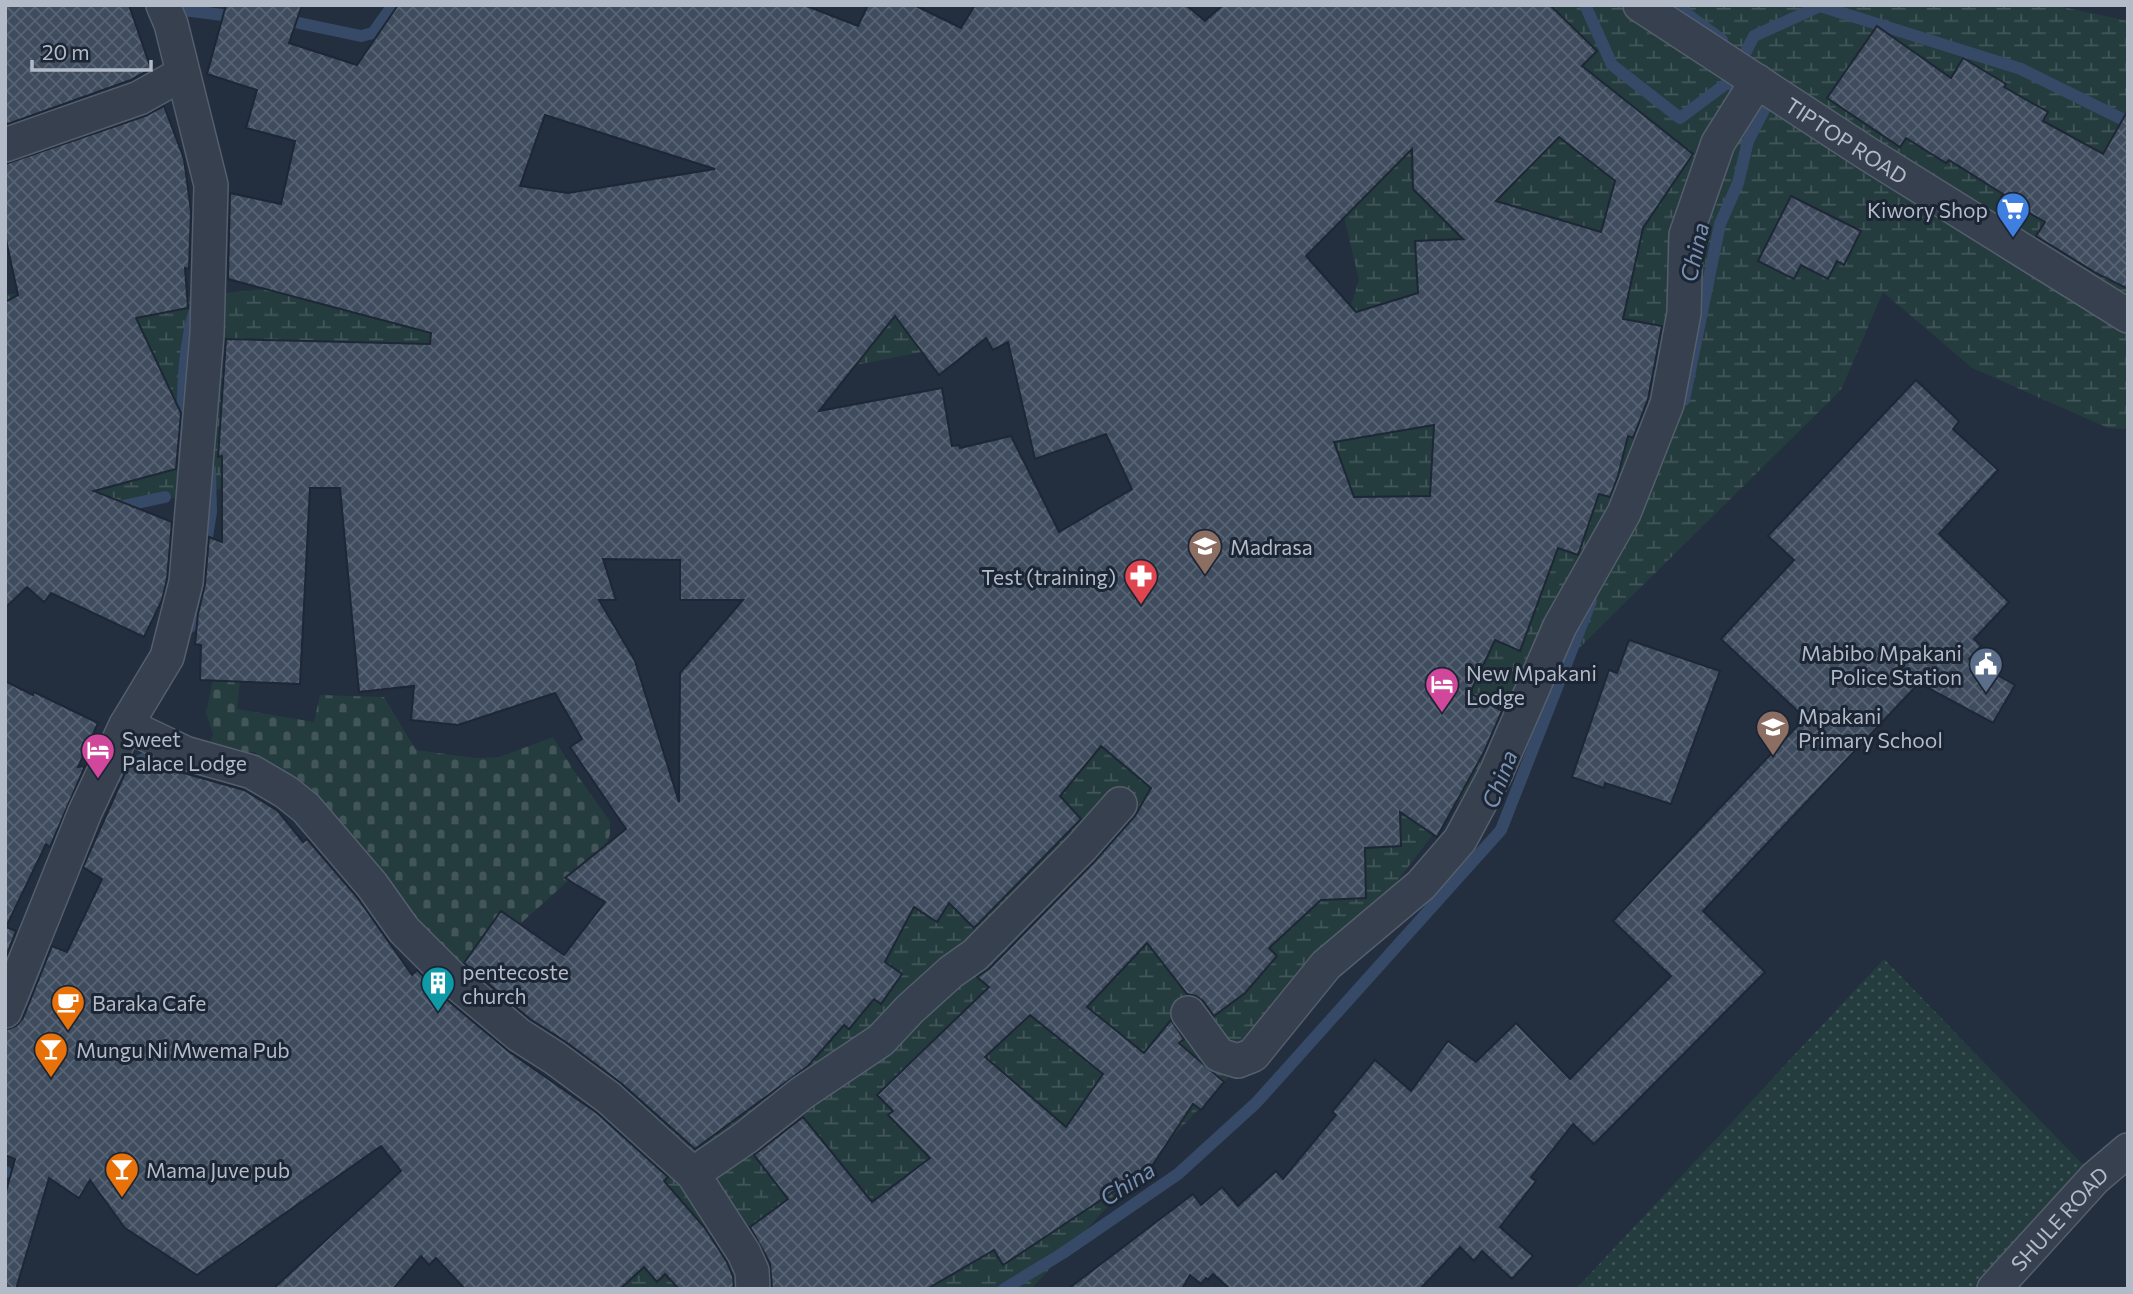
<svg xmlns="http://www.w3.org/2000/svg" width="2133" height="1294" font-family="Commissioner,sans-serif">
<defs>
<pattern id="green-dots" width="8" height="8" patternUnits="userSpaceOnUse" patternTransform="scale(1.75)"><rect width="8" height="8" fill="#253c3f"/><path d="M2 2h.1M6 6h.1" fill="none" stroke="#425659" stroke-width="1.8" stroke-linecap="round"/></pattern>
<pattern id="wetland-marsh" width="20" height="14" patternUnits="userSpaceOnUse" patternTransform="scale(1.75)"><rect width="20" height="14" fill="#253c3f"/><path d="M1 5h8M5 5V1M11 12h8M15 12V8" fill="none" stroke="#425659"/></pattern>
<pattern id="cemetery-stones" width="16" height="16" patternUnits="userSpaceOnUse" patternTransform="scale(1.75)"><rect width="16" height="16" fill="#253c3f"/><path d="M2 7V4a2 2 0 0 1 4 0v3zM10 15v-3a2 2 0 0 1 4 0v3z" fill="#425659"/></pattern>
<pattern id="building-cross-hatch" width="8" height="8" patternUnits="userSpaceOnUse" patternTransform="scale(1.75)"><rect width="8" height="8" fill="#3f4c5e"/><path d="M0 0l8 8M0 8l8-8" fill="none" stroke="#586474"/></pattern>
</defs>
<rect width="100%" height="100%" fill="#232e3e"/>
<polygon fill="url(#green-dots)" points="1884,959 2095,1177 1994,1289 1576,1289"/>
<polygon fill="url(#wetland-marsh)" points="1482,5 2053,5 2128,21 2128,429 2108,428 1972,368 1883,292 1841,390 1572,655 1329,969 1031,1289 502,1289 778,878 1331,367 1359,280 1344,217 1194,299 5,531 5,295 11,294 149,301 273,288 786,199"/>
<polygon fill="url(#cemetery-stones)" points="214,673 240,682 237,709 314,722 320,695 384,697 416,750 475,758 499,757 553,737 574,771 610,821 610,834 607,843 596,856 472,967 462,969 277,781 255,752 205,757 213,734 206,714"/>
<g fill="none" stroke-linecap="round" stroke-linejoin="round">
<g stroke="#364966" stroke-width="12">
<polyline points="174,5 176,9 238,17"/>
<polyline points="1585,5 1612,65 1680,118 1723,86"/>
<polyline points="1675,5 1722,40"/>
<polyline points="280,19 361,36 373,33 393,5"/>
<polyline points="1729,84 1754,36 1820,6 2021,69 2128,122"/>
<polyline points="1684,400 1720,224 1738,183 1748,141 1766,106"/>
<path d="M 182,451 C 183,402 181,353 196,306"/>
<polyline points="113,508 165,497"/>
<polyline points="204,555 211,512 210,469"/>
<polyline points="190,627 199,605 201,584"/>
<polyline points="113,780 125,768 150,756"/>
<polyline points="29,1001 40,965"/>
<polyline points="5,1172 6,1172"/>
<polyline points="1004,1289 1063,1253 1178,1174 1256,1103 1501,830 1591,601"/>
</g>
</g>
<g fill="url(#building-cross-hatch)" stroke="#1e2735" stroke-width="2" fill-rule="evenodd">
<polygon points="5,5 129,5 151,69 131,80 5,125"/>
<path d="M 226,5 L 302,5 L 289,43 L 357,65 L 398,5 L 804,5 L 858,26 L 868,5 L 914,5 L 961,28 L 975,5 L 1186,5 L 1205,21 L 1223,5 L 1550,5 L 1597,51 L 1582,66 L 1693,154 L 1643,228 L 1623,319 L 1662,326 L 1648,399 L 1633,438 L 1628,436 L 1618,476 L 1610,497 L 1599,494 L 1578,555 L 1558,548 L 1520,651 L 1495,640 L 1470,693 L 1502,711 L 1484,752 L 1437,837 L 1400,812 L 1401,846 L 1365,848 L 1366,898 L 1321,900 L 1269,948 L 1277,956 L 1245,993 L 1214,1016 L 1203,1001 L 1196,996 L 1187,994 L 1147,943 L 1087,1007 L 1144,1053 L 1171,1020 L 1184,1039 L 1179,1043 L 1224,1082 L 1201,1110 L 1193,1104 L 1152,1166 L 1003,1265 L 994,1250 L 927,1289 L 772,1289 L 770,1263 L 750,1227 L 788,1199 L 754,1155 L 803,1117 L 872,1202 L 930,1158 L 888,1115 L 893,1111 L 877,1095 L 989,987 L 977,977 L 989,969 L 1095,861 L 1135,816 L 1151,788 L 1101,746 L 1060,796 L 1081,819 L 974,928 L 949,903 L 937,922 L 914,907 L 885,962 L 902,974 L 881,1004 L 874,999 L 849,1029 L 844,1025 L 808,1066 L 695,1149 L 621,1083 L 566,1042 L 530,1019 L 464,963 L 501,911 L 564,955 L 605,902 L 565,878 L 626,829 L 570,747 L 582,739 L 555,693 L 458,725 L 411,720 L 414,686 L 359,692 L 340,488 L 310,488 L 300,684 L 200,680 L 201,645 L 195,644 L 198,614 L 205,584 L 209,537 L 222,542 L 222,456 L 218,457 L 226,339 L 430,344 L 431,333 L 228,279 L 230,193 L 281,204 L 295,141 L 246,128 L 257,90 L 207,74 ZM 545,115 L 715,169 L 568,193 L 520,186 ZM 1559,137 L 1615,181 L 1601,232 L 1496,201 ZM 1412,149 L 1413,189 L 1463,239 L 1415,241 L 1418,293 L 1356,312 L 1306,256 ZM 895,316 L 939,375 L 986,338 L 993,350 L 1008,342 L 1035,459 L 1106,434 L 1132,489 L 1059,532 L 1011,436 L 960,448 L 959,445 L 952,446 L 942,388 L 819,411 ZM 1434,425 L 1430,496 L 1354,497 L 1334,442 ZM 603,559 L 680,560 L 680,600 L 743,600 L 680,673 L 679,802 L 635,661 L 599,600 L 616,600 ZM 1030,1015 L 1103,1074 L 1066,1127 L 985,1057 Z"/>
<polygon points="1877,26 1951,78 1963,58 2006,84 2004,87 2048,112 2043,121 2103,154 2128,110 2128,289 2096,273 2036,236 2045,222 2001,197 2003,194 1949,160 1946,163 1906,138 1900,147 1827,98"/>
<polygon points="164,106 184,159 191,211 189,269 185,268 188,308 136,318 181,413 176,469 94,491 172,522 167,579 162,600 144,637 51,593 44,602 27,587 5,608 5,302 18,295 5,235 5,164 145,116"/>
<polygon points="1791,196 1861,231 1844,265 1837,261 1828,279 1801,265 1794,279 1758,261"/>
<polygon points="1916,380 1959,421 1953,429 1998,470 1939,534 2009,602 1974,639 1981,646 1969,659 2015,685 1993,723 1919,683 1703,911 1765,972 1594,1144 1573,1124 1531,1177 1536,1181 1500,1227 1533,1256 1512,1279 1482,1251 1474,1261 1460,1247 1420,1289 1230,1289 1213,1274 1208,1280 1206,1278 1201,1284 1190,1275 1182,1289 1068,1289 1193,1194 1201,1205 1222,1187 1238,1206 1276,1171 1283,1179 1336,1115 1332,1112 1375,1060 1411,1091 1448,1041 1476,1062 1516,1023 1570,1079 1671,976 1613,921 1805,718 1721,639 1794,560 1768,536"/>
<polygon points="1629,640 1720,671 1671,804 1605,783 1604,788 1572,777 1609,670 1617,673"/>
<polygon points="5,681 33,695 34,692 98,723 78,767 85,766 50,847 46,844 6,927 16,931 5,959"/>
<polygon points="155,760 180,772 244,790 278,811 303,842 307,839 357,897 412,975 417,970 446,999 507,1050 597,1113 668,1177 664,1181 705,1228 727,1262 733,1276 734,1289 679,1289 665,1274 657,1282 644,1267 620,1289 465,1289 436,1258 429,1265 421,1256 393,1289 273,1289 401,1171 381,1146 197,1275 125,1228 90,1180 79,1198 49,1178 16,1289 5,1289 5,1195 15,1159 5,1155 5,1030 16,1026 23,1018 52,946 67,952 102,879 83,867 130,762"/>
</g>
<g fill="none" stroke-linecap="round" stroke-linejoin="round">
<g stroke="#555e6c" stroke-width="36">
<g id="minor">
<path id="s1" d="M 1640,5 L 1868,154 L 2128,316"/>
<polyline points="5,145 139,98 182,74"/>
<polyline points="126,725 185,753 252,772 286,792 306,808 372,885 404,930 458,984 519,1035 555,1058 609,1098 693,1174 744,1253 752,1271 753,1289"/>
<polyline points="5,1011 85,812 126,725 167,657 186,582 207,334 211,185 171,24 163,5"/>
<polyline points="1188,1013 1219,1055 1238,1061 1253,1055 1326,965 1421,885 1460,840 1496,773 1560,626 1624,513 1667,404 1684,313 1686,235 1718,143 1757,81"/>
<polyline points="693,1174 745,1138 802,1093 881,1040 910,1009 951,972 975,955 1081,848 1120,804"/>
<path id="s2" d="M 1994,1289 L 2095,1178 L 2128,1150"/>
</g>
</g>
<use href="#minor" stroke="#37404e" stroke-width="33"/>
</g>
<defs>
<g id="supermarket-pin" transform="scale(1.75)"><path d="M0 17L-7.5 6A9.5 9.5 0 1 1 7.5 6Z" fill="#3f7fe0" stroke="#1c2533"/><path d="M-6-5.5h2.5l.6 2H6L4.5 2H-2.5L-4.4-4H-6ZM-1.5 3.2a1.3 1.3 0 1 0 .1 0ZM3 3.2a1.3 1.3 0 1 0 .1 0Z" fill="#fff"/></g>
<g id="school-pin" transform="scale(1.75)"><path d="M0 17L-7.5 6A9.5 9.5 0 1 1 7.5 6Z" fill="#8d6e63" stroke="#1c2533"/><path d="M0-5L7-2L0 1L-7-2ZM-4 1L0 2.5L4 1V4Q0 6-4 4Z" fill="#fff"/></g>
<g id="pharmacy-pin" transform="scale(1.75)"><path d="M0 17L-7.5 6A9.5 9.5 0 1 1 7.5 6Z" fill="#e0444e" stroke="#1c2533"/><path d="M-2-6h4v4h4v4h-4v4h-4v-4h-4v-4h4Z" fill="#fff"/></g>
<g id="civic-pin" transform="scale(1.75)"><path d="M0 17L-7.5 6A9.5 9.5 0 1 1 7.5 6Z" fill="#5c6f8a" stroke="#1c2533"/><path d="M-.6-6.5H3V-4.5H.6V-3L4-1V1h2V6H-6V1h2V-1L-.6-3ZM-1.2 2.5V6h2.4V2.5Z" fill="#fff"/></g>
<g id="hotel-pin" transform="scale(1.75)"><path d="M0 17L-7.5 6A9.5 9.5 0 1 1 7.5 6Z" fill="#d1479c" stroke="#1c2533"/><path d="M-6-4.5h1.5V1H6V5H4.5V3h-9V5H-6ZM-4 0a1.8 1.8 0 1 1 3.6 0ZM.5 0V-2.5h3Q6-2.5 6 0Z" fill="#fff"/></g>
<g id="building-pin" transform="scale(1.75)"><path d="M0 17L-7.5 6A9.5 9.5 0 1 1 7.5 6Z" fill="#0f9aa8" stroke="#1c2533"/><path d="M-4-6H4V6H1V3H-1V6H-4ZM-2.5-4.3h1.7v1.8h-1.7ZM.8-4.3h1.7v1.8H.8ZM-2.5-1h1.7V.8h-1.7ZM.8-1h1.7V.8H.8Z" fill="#fff"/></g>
<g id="cafe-pin" transform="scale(1.75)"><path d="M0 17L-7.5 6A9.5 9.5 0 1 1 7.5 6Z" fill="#e8710a" stroke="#1c2533"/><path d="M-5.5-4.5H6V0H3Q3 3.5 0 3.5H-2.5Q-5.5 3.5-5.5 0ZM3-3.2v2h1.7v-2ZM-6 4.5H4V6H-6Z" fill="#fff"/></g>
<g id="bar-pin" transform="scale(1.75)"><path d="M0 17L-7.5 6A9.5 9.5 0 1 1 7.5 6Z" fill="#e8710a" stroke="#1c2533"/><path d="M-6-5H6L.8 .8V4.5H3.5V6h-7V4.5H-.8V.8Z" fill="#fff"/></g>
</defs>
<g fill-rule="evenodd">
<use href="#supermarket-pin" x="2013" y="209"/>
<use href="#school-pin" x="1205" y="546"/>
<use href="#pharmacy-pin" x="1141" y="576"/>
<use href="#civic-pin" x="1986" y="664"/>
<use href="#hotel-pin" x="1442" y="684"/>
<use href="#school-pin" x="1773" y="727"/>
<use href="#hotel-pin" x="98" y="750"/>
<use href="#building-pin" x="438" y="983"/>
<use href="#cafe-pin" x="68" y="1002"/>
<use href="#bar-pin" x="51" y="1049"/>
<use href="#bar-pin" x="122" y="1169"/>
</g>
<g text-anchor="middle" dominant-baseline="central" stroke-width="6" stroke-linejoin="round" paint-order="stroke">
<g font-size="21" fill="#b3bbc9" stroke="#1c2533">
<text stroke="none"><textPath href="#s1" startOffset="247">TIPTOP ROAD</textPath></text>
<text stroke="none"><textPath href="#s2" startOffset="96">SHULE ROAD</textPath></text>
</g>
<g font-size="21" fill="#b3bbc9" stroke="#1c2533" text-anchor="start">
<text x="1988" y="209" text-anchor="end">Kiwory Shop</text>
<text x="1230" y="546">Madrasa</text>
<text x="1116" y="576" text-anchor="end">Test (training)</text>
<text x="1962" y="652" text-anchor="end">Mabibo Mpakani<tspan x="1962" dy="24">Police Station</tspan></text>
<text x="1466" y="672">New Mpakani<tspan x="1466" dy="24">Lodge</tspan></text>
<text x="1798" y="715">Mpakani<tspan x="1798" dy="24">Primary School</tspan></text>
<text x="122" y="738">Sweet<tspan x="122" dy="24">Palace Lodge</tspan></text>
<text x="462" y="971">pentecoste<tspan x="462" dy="24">church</tspan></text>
<text x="92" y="1002">Baraka Cafe</text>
<text x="76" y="1049">Mungu Ni Mwema Pub</text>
<text x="146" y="1169">Mama Juve pub</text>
</g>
<g font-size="23" font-style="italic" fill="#7a91b2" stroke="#1c2533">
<text transform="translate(1694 252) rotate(-77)">China</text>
<text transform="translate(1499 779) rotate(-69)">China</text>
<text transform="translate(1127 1183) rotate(-33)">China</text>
</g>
</g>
<rect width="2133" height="1294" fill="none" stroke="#b3bbc9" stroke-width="14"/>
<path d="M32 60v10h119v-10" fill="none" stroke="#b3bbc9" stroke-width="3.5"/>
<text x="42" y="60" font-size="21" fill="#b3bbc9" stroke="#1c2533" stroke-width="5" paint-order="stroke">20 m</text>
</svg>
